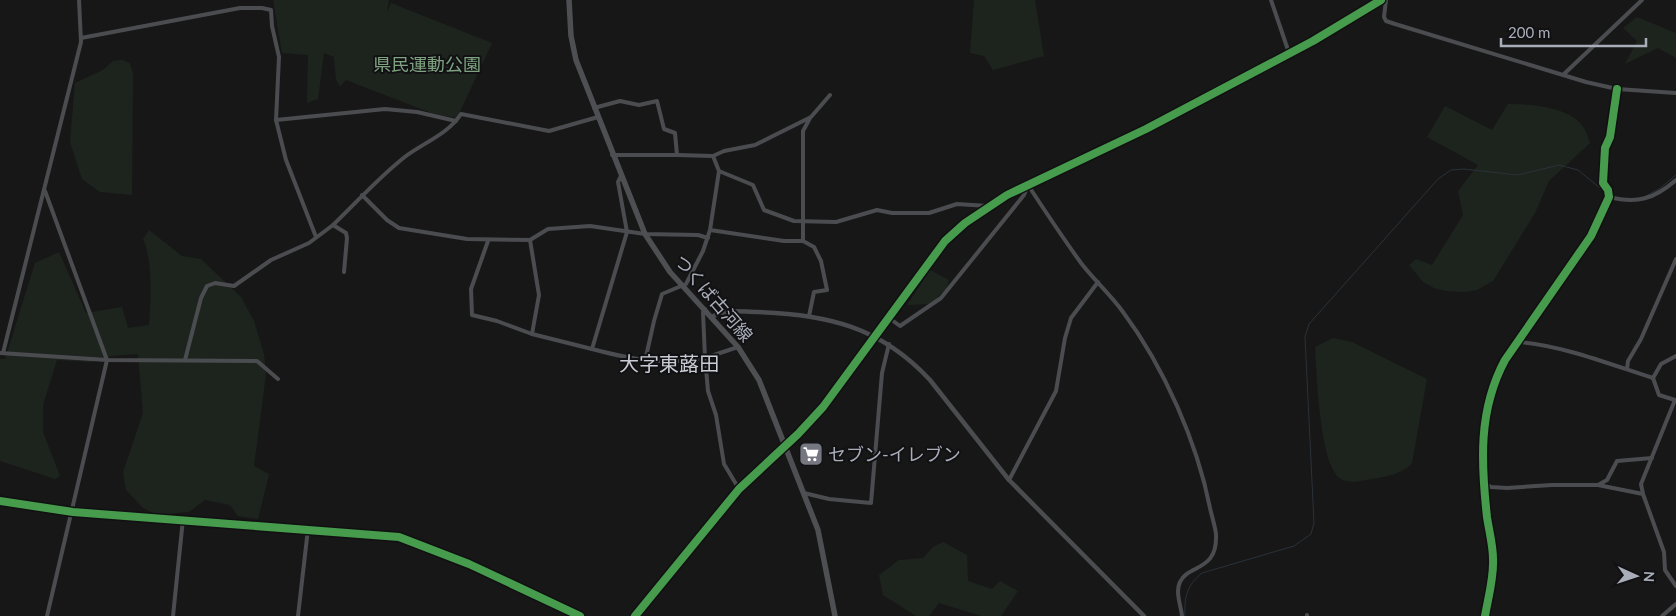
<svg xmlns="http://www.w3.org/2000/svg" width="1676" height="616" font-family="Lato,'Noto Sans JP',sans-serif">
<rect width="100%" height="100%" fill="#171717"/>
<g fill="#1d241e">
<polygon points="273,0 389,0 387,12 391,3 492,43 457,118 434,114 346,80 340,86 336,80 334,57 324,53 318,99 307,103 308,55 282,53"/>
<polygon points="974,0 1035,0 1044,56 993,70 984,56 970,53"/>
<polygon points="1637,17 1676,33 1676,58 1658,48 1625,64 1637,41 1623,28"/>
<polygon points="122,60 130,63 133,74 132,195 100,192 82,179 70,142 75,83 103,70 113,61"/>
<path d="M 1508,104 C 1529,104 1572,107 1584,128 C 1587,133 1588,138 1590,143 L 1549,181 L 1535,213 L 1493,281 L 1477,290 L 1464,292 L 1446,291 L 1434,288 L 1423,282 L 1409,265 L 1416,259 L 1432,265 L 1463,215 L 1458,191 L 1478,165 L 1427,137 L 1445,106 L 1492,130 Z"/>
<path d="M 149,230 L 182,256 L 201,259 L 241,297 L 254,321 L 264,354 L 266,374 L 254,466 L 269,474 L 258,519 L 238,516 L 230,505 L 205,500 L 189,512 L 156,515 L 142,507 L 126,490 L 123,472 L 143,413 L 138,354 L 112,356 L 91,362 L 57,360 L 43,405 L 43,432 L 60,476 L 55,479 L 0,461 L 0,359 L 5,359 L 35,263 L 59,252 L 86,313 L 122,307 L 128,328 L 149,325 C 151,302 153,259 143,239 Z"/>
<polygon points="930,270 949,280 947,288 931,304 907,305"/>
<path d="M 1333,338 L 1352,342 L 1427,379 L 1412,463 C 1404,474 1384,477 1371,479 C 1362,481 1349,484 1341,479 C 1319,466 1317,372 1315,347 Z"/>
<polygon points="943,542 967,555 968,581 992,589 1000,581 1018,591 1001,616 981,616 939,603 929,616 916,616 883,595 879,575 899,560 923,558 933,547"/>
</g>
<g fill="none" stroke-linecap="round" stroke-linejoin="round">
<g stroke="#2a3239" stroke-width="1">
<polyline points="1644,197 1659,189 1676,175"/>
<path d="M 1185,616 C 1184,597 1187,585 1202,573 L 1294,546 L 1311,534 L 1314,523 L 1305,337 L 1309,324 L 1438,179 L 1451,170 L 1464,169 L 1518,175 L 1559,165 L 1578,170 L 1606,193"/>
</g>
<g stroke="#4b4c50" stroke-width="4">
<polyline points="1271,0 1289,53"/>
<polyline points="1386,0 1384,17 1386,21 1395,24 1586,82 1617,89 1676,93"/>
<polyline points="81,38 240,8 262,8 271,10 272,26 279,57 276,120 286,160 316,237"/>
<polyline points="1564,74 1642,0"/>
<polyline points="594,108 620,101 639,105 657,101 664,129 675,133 677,155 612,155"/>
<polyline points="276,120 385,109 417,112 456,121"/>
<polyline points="677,155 713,156 724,151 755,145 811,117 830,95"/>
<polyline points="713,156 719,171 753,185 764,210 794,221 836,222 877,210 892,213 929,213 957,204 988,206"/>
<path d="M 621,176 L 618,182 L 627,232 L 592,349 C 634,360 662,365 705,358 L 703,312 L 705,309"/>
<path d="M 1028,185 C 1045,211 1063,238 1081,263 C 1094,280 1111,295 1123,312 C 1164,367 1197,442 1210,508 C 1212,517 1215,526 1216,534 C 1218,572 1188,564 1180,582 C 1175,592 1181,606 1182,616"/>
<polyline points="45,191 107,360 47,616"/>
<polyline points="362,195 387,220 399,228 467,239 530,240 548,229 590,226 645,234 698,235 708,238"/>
<path d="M 1609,197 C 1637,204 1654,199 1676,180"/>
<polyline points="710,230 784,241 803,241 814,247 821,261 827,290 814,292 809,316"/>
<polyline points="530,240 539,295 532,334 592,349"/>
<polyline points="488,241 471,289 472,315 497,321 532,334"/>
<polyline points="803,241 803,131 810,118"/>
<path d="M 344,272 L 347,238 L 346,233 L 333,225 C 357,202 380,176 406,156 C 425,142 448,134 461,114 L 549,131 L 598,117"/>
<polyline points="889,318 900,326 941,298 1024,195 1028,185"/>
<path d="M 1519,342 C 1564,346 1609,364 1653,378"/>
<polyline points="0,353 107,360 257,361 278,379"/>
<polyline points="3,353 81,42 79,0"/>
<polyline points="185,360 201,298 207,286 215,283 234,286 271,260 309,243 333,225"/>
<polyline points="645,361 654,321 662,294 686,284 703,251 710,230 719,171"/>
<polyline points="1627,369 1628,361 1641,339 1676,259"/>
<polyline points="1009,480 1056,391 1065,338 1071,318 1098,282"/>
<polyline points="1484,483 1491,487 1507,488 1552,485 1598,485 1643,494 1664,552 1665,570 1676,586"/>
<polyline points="1598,485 1607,480 1617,461 1652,458"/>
<polyline points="804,493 829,499 871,503 882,373 889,344"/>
<polyline points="1643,494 1641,484 1675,400 1659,395 1653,378 1661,364 1676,356"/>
<polyline points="0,501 73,512 399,537 469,564 580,616"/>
<polyline points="173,616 183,519"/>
<polyline points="298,616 308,529"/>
<polyline points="635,616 739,489 724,464 716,415 708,391 705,358 738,347"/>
<polyline points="1307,616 1307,615"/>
<path d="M 1485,616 C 1488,598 1494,578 1493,559 C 1493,545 1489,531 1487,517 C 1481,463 1478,410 1505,360 L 1591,236 L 1609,197 L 1608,190 L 1603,183 L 1605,148 L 1610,137 L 1617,89"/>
<polyline points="1662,616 1676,604"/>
</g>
<g stroke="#4b4c50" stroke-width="4.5">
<path d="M 712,317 C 724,308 743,312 757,312 C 827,314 881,327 930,380 L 1009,480 L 1144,616"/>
<polyline points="739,489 798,434 823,407 945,241 965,223 1007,195 1146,129 1313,41 1381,0"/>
</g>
<polyline stroke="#4d4f52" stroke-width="5.5" points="569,0 571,36 576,60 645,234 670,272 738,347 759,380 818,530 835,616"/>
<g stroke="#111113" stroke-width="11">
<g id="cycleway">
<polyline points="0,501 73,512 399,537 469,564 580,616"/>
<polyline points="635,616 739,489 798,434 823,407 945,241 965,223 1007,195 1146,129 1313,41 1381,0"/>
<path d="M 1485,616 C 1488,598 1494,578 1493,559 C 1493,545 1489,531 1487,517 C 1481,463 1478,410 1505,360 L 1591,236 L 1609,197 L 1608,190 L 1603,183 L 1605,148 L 1610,137 L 1617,89"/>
</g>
</g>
<use href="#cycleway" stroke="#469c4c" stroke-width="8"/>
</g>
<defs>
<g id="supermarket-square" transform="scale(1.25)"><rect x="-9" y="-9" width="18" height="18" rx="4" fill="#757880" stroke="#111113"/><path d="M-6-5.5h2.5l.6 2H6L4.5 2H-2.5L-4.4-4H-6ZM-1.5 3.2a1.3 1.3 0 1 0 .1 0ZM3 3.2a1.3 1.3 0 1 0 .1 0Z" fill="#fff"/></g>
</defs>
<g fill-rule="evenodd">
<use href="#supermarket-square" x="811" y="454"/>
</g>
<g text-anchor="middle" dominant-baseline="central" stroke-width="4" stroke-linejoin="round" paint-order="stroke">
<g font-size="18" fill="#7fa381" stroke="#111113">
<text x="427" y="64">県民運動公園</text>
</g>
<g font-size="18" fill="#a8adb8" stroke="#111113">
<text transform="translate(714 298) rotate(49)">つくば古河線</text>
</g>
<g font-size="18" fill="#a8adb8" stroke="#111113" text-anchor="start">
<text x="828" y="454">セブン-イレブン</text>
</g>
<g font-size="20" fill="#c9ccd4" stroke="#111113">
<text x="669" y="363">大字東蕗田</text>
</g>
</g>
<g transform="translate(1636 576) rotate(93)" stroke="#111113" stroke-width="4" paint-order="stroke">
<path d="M0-4L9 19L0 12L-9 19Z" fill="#a8adb8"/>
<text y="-8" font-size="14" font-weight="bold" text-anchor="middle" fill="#a8adb8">N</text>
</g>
<path d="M1501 38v8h145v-8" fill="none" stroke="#a8adb8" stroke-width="2.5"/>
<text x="1508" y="38" font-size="15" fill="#a8adb8" stroke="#111113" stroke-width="4" paint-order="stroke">200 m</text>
</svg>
